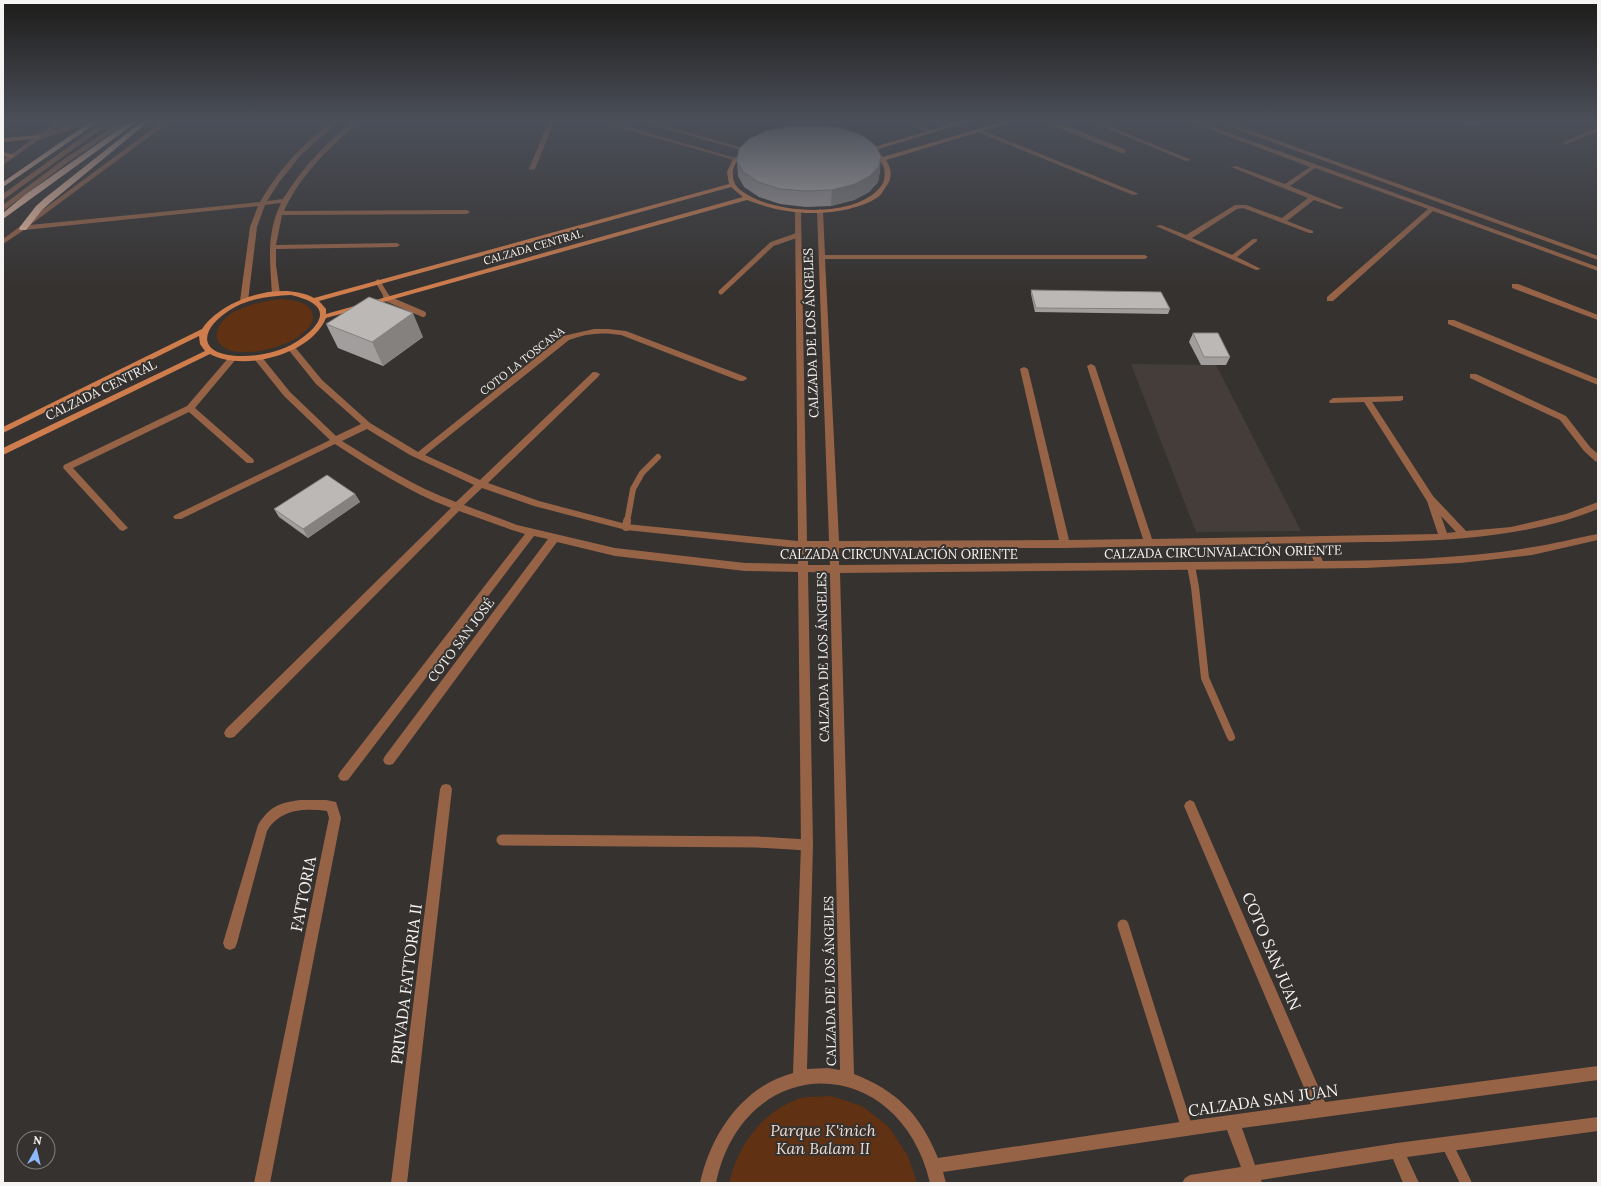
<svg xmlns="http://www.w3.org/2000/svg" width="1601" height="1186" font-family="Lora,serif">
<rect width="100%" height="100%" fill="#353230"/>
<polygon fill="#453d39" points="1131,364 1216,365 1301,531 1196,532"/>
<g fill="#603113">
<path d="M 281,299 C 291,300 312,301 313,316 C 314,325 304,332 298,337 C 282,348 235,361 220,344 C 217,340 216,337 217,333 C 221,309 261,301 281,299 Z"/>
<path d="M 831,1096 L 862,1106 L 888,1126 L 908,1156 L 917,1183 L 729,1183 C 738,1145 762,1111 801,1098 C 810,1096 822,1097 831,1096 Z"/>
</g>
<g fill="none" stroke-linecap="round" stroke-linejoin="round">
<g stroke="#976346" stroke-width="5">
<polyline points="1050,122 1123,151"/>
<polyline points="157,129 159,122"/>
<polyline points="38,137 66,129 78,122"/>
<polyline points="3,197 107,122"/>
<polyline points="3,208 67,160 124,122"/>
<polyline points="378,282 387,297"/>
<polyline points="721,292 772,244 798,235"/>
</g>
<g stroke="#976346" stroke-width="6">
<polyline points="386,296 388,299 423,314"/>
<polyline points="627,522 633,489 642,473 658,457"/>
</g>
<g stroke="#976346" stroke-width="8">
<polyline points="626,527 627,521"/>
<polyline points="1191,566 1195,587 1205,678 1231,737"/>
</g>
<g stroke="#976346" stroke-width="11">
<polyline points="502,840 757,842 807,845"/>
<polyline points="1123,925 1187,1128"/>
<polyline points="1447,1144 1466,1183"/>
</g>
<g fill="#976346" fill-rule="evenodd">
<polygon points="57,122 64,122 3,165 3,160"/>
<path d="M 162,122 L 169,122 L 30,225 L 260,202 C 278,170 303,144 331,122 L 338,122 L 301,155 L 280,181 L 267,201 L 283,199 C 301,169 325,144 352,122 L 359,122 C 352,129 345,134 338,141 C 316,161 296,184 284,211 L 467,210 L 470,212 L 467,214 L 282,215 L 276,245 L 397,243 L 400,245 L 397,247 L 276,249 L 276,265 L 280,294 L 276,296 L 272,294 C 270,261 266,234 281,203 L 265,205 L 257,227 L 248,301 L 244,303 L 240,301 L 250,227 L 258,206 L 24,230 L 3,244 L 3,239 Z"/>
<polygon points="548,122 554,122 535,169 530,170 529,169"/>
<polygon points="600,122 610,122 739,159 734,160"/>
<polygon points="641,122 651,122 750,150 745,151"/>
<polygon points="908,122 916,122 934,132 929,133"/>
<polygon points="944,122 953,122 958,125 955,127"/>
<polygon points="1091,122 1099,122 1191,160 1186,161"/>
<polygon points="1190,122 1199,122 1598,267 1598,271 1433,211 1333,301 1327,301 1327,297 1428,209 1315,168 1290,186 1344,208 1339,209 1314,200 1287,221 1313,231 1313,233 1309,233 1243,208 1237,209 1192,238 1232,255 1253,239 1257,239 1257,241 1237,257 1261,269 1256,270 1156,226 1161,225 1186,235 1235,205 1246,205 1282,218 1308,198 1231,167 1236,166 1285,184 1310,167"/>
<polygon points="1217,122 1226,122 1598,256 1598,260"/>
<polygon points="1598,127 1598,131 1567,144 1562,143"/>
<polygon points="979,129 1137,193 1138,194 1133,195 977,132 977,130"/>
<path d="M 798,209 L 801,211 L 807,541 L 829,541 L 817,211 L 820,209 L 823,211 L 825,255 L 1145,255 L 1148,257 L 1145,259 L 825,259 L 839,541 L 1059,540 L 1020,369 L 1024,367 L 1028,369 L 1069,540 L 1143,539 L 1087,366 L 1091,364 L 1095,366 L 1152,539 L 1438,534 L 1427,501 L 1364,402 L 1330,403 L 1329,401 L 1333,398 L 1403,396 L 1403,400 L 1400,401 L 1372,402 L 1433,496 L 1466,531 L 1511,527 L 1566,514 L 1598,502 L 1598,509 C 1508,545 1410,541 1314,543 L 1323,561 C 1392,560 1464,559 1533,547 C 1554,544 1576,538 1598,534 L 1598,540 L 1532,555 L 1460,563 L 1366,568 L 840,573 L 854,1074 C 897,1091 920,1114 938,1158 L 1187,1121 L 1311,1104 L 1184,806 L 1186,802 L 1190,800 L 1194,802 L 1325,1102 L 1598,1066 L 1598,1080 L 1242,1128 L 1255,1165 L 1397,1143 L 1598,1117 L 1598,1131 L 1407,1157 L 1419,1183 L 1403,1183 L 1393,1159 L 1261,1180 L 1262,1183 L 1182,1183 L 1185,1178 L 1190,1175 L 1241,1167 L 1227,1130 L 943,1172 L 946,1183 L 930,1183 C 899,1051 744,1050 716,1183 L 700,1183 C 711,1134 742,1087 793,1073 L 801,845 L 798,572 L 745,571 L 615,556 L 557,542 L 393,764 L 389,765 L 385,764 L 383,760 L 385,756 L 548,539 L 534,536 L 348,780 L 344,781 L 340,780 L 338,776 L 340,772 L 525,534 L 512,530 L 459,511 L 234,737 L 230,738 L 226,737 L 224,733 L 226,729 L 451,508 C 409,492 372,468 335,444 L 181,519 L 175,519 L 173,517 L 175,515 L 330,440 L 284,396 L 255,360 L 255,356 L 261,356 L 290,392 L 336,436 L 361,424 L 316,384 L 287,348 L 288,346 L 294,346 L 322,380 L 370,423 L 418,452 L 563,336 L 594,329 L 608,329 L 626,331 L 746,377 L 747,379 L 743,381 L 740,381 L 621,335 C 603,332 586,333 569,340 L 425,455 L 480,480 L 593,372 L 596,372 L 600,374 L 599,376 L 488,483 L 539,501 L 626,524 L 798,541 L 795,211 ZM 367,429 L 410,455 L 474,485 L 456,502 C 415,487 379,464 342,441 ZM 482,488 L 534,506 L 626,530 L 798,548 L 798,564 L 745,563 L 615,548 L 517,525 L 464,505 ZM 1441,516 L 1456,532 L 1447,533 ZM 1305,543 L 1314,561 L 839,565 L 839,548 L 1065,548 ZM 829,548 L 830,565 L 808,565 L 808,549 ZM 808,572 L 830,573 L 840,1070 L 828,1068 L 807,1069 L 813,845 Z"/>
<polygon points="1512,284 1518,284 1598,315 1598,320 1512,288"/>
<polygon points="1448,320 1454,320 1598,379 1598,385 1448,324"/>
<polygon points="230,356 233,356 237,358 195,408 253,459 254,461 253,463 247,463 189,412 73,468 128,528 123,531 120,530 64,469 63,467 64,465 187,406"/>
<polygon points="1470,374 1476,374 1566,416 1590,447 1598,454 1598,462 1595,461 1584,451 1560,420 1470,378"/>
<polygon points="446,784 450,785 452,789 407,1183 391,1183 440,789 442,785"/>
<path d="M 300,800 L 326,800 L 336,802 L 341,818 L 270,1183 L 254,1183 L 329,818 L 327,811 C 304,808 280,809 267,831 L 237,943 L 235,948 L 230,950 L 225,948 L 223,943 L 258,825 C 270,806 279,803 300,800 Z"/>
</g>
<g fill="#cf7d4d" fill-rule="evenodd">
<path d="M 958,122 L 968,122 L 875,150 L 883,157 L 1002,122 L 1012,122 L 886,160 C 892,169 893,179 885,188 C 883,191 881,195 878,197 C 870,203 859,206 849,209 C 815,217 780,213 747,200 L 326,318 C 311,355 243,372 210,354 L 3,455 L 3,448 L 205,351 L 200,344 L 199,336 L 3,433 L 3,427 L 202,329 C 222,299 281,280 314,298 L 729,184 L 727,172 L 732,161 L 745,149 L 762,142 L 800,135 L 821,136 L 853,141 L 871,148 ZM 800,139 C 823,139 876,141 884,168 C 885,172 885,178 883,183 C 861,221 767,215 738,188 C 734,184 732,177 733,171 C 737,146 780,141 800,139 ZM 731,187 L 743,197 L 326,314 L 326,309 L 319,301 ZM 291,295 C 299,297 307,299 314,304 C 334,319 299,341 287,347 C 273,353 258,356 243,356 C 194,356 199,327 235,307 C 252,298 272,296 291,295 Z"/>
<polygon points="38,135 40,136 40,138 3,142 3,138"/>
<polygon points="3,152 14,155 15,156 12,158 3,156"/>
</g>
<g fill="#efbca0" fill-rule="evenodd">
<polygon points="90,122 98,122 3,187 3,182"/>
<polygon points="129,122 137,122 3,219 3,213 26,194"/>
<polygon points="141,122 148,122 51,202 42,210 26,230 20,230 19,228 36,206 45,198"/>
</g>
</g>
<g fill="#a29e9d">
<polygon points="1462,122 1482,122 1473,126"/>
<polygon points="737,161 880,171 878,182 869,192 854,200 831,206 806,207 780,204 759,197 744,187 738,176"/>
<polygon points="1031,290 1170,309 1168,314 1035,312 1031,294"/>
<polygon points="326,324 423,337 383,366 338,348"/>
<polygon points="1193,333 1230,357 1226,365 1201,365 1189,342"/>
<polygon points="355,494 360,502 308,538 279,517 274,509"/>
</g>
<g fill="#84817f">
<polygon points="1475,122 1482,122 1473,126"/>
<polygon points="881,156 880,171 878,182 869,192 854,200 831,206 832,190"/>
<polygon points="413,313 423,337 383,366 372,342"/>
<polygon points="355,494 360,502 308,538 303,529"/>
</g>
<g fill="#bcb8b6" stroke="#84817f">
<polygon points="800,125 835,127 848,130 865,137 876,146 881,156 879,166 870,176 855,184 832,190 806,191 780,189 758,182 743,172 737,161 739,149 749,139 766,131"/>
<polygon points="1031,290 1161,292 1170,309 1036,308"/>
<polygon points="369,297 413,313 372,342 326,324"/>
<polygon points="1193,333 1218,333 1230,357 1204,357"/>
<polygon points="327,475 355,494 303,529 274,509"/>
</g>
<linearGradient id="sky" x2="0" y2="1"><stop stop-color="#1d1c1a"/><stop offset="0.42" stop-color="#4b4f59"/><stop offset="1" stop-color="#4b4f59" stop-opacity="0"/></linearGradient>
<rect width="1601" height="288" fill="url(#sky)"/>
<g text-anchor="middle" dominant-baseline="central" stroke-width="4" stroke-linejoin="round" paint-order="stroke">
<g font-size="11" fill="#f6f4f3" stroke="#353230">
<text transform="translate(533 247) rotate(-16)">CALZADA CENTRAL</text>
<text transform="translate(522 361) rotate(-38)">COTO LA TOSCANA</text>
</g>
<g font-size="13" fill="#f6f4f3" stroke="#353230">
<text transform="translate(811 333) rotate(-92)">CALZADA DE LOS ÁNGELES</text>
<text transform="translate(101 390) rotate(-26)">CALZADA CENTRAL</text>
<text transform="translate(1223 552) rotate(-1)">CALZADA CIRCUNVALACIÓN ORIENTE</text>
<text x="899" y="554">CALZADA CIRCUNVALACIÓN ORIENTE</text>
<text transform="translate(461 640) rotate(-53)">COTO SAN JOSÉ</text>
<text transform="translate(823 657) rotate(-91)">CALZADA DE LOS ÁNGELES</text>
<text transform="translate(830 981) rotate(-91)">CALZADA DE LOS ÁNGELES</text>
</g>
<g font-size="16" fill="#f6f4f3" stroke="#353230">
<text transform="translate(303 894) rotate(-79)">FATTORIA</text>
<text transform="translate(1272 951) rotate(67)">COTO SAN JUAN</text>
<text transform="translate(406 984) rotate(-83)">PRIVADA FATTORIA II</text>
<text transform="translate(1263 1100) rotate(-8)">CALZADA SAN JUAN</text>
</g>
<g font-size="16" font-style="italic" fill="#f0dace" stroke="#353230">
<text x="823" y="1130">Parque K'inich<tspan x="823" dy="18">Kan Balam II</tspan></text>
</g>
</g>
<rect width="1601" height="1186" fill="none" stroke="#f6f4f3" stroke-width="8"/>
<g transform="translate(36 1150) rotate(8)"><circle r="19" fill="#353230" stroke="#82807e"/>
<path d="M0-3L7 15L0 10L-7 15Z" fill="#8eb8fd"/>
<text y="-6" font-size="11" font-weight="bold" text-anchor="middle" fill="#f6f4f3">N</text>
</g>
</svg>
